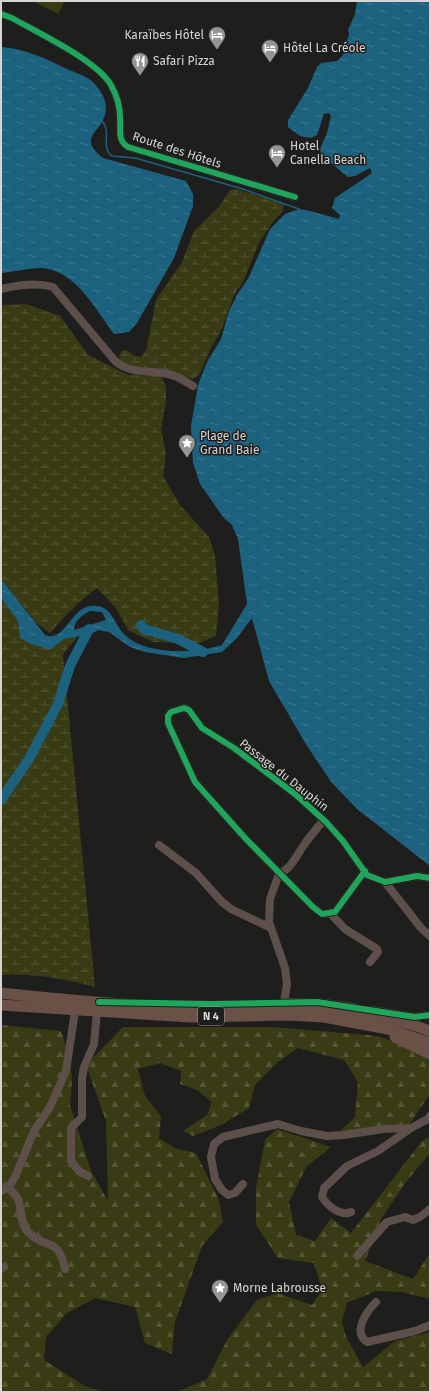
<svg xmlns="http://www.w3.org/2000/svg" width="431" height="1393" font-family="'Fira Sans',sans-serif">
<defs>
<pattern id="forest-firs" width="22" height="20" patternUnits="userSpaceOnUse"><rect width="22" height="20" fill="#393b14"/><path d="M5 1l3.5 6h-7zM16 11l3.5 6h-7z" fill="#555635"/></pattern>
<pattern id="wetland-marsh" width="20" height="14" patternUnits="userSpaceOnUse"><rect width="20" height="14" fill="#393b14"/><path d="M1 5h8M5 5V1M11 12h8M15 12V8" fill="none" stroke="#555635"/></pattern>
<pattern id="water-ripples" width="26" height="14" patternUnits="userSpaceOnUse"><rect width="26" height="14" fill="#1c617e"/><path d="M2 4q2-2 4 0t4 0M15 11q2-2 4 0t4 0" fill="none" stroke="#3c778f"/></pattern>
</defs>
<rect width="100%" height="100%" fill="#1e1e1d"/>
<polygon fill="#393b14" points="33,1 65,1 58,14"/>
<g fill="url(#forest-firs)">
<polygon points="1,1025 61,1031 70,1058 72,1081 70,1105 91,1171 108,1201 106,1121 86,1065 123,1027 274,1027 378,1036 418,1051 430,1062 430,1094 408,1126 337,1134 355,1117 358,1082 344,1060 298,1048 278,1062 255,1085 249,1108 221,1125 193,1136 183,1131 207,1115 212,1102 197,1090 180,1084 181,1071 160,1063 138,1069 145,1096 161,1116 159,1138 177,1149 196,1153 219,1200 223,1222 202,1246 175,1322 172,1354 145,1343 135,1307 95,1298 66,1314 46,1337 44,1360 85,1386 104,1392 1,1392"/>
<polygon points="277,1129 331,1147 306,1167 289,1202 296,1235 315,1241 331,1218 351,1233 422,1141 430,1136 430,1153 406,1182 381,1219 365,1261 413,1279 430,1253 430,1299 402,1292 376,1291 347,1303 342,1320 346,1337 363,1367 395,1341 430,1332 430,1392 177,1392 207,1379 227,1340 257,1300 277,1293 312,1305 322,1290 314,1263 278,1258 256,1225 256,1188 265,1140"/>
</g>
<g fill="url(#wetland-marsh)">
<polygon points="237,189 282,203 284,205 282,213 274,220 259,243 243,282 234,295 221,331 212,346 199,375 193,379 167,371 135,369 120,362 119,356 122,351 126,350 135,356 141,357 146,351 156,300 182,262 194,231 219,207 230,190"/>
<path d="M 26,304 L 60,316 L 88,355 L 128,375 L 161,376 L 166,387 L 166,401 L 161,429 L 166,455 L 163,476 L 180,505 L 209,537 L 215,556 L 219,604 L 216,636 L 199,643 L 153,642 L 128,630 L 115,607 L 97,588 C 79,601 65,616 50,633 L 36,623 L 1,579 L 1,305 Z"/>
<path d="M 1,598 L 18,621 L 20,638 L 50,650 L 64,639 L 78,636 L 63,654 L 95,987 C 64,979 34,973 1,975 Z"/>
</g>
<g fill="url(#water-ripples)" fill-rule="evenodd">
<path d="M 357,1 L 430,1 L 430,866 L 357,809 L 332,783 L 307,746 L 269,681 L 252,618 L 237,638 L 222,652 L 184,658 L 145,652 L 130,647 L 109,632 L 98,630 L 91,634 L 64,639 L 50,650 L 31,644 L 20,638 L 18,621 L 1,598 L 1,579 L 45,635 C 66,644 71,603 96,606 C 113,607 114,625 125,635 C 145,655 196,654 222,645 L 247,604 L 238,539 L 232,525 L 223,517 L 200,484 L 193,463 L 191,426 L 198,385 L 207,362 L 221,339 L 229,311 L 237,295 L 249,277 L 270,229 L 285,214 L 299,209 L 306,210 L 339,219 L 340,215 L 332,208 L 335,198 L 372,173 L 370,168 L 355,176 L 348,177 L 321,155 L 320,149 L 327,133 L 331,116 L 329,113 L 324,114 L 317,135 L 311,138 L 300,136 L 288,127 L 288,120 L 308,88 L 317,67 L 321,63 L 337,61 L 343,55 L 349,34 L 348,30 L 355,14 ZM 90,611 L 102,612 L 106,620 L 74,630 C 74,621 82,615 90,611 Z"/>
<path d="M 1,47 C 27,49 44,58 67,69 C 74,72 83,75 89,79 C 97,84 106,98 106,107 C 106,133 74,135 103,158 L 186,181 L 193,194 L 193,206 L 174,258 L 137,323 L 129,332 L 114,334 C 95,309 76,270 41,268 C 28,268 14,272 1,273 Z"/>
</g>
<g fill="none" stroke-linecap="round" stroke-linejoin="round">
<path stroke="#1c617e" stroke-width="1.5" d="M 102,121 C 112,131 100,148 112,156 L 135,158 L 243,189 L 299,209"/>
<g stroke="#1c617e" stroke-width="10">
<polyline points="141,625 144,629 178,639 203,652"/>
<polyline points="1,800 29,759 58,704 70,666 89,629"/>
</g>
<g stroke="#5d504a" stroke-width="8">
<path d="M 1,14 L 12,18 C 38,33 96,60 111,85 C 116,94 120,107 120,117 C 121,124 119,132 121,138 C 122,143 125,145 128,147 L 295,197"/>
<path d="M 1,289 C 18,285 36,282 53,287 L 116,362 C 132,374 149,370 168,374 C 178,376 185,381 193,386"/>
<polyline points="159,845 196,873 222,902 231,909 271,928"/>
<polyline points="365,871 335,912 322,914 313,907 246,839 195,782 168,723 168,716 171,712 184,708 189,710 202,728 234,748 295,794 326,822 343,841 367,875 385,882 417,876 430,878"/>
<polyline points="385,882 421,928 430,936"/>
<polyline points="330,913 345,929 377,949 378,952 370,962"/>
<path d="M 284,1002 L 287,984 L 285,968 L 269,922 L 270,899 L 279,874 C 292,868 296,856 304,845 C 310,836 317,828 324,820"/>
<polyline points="286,1002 317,1002 354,1007"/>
<polyline points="372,1010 415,1017 430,1015"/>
<polyline points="88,1176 79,1171 71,1161 71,1128 82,1117 82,1078 84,1067 94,1044 97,1012"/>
<polyline points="243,1184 235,1193 228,1195 222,1190 215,1179 211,1157 214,1144 223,1137 278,1124 301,1131 327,1136 343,1135 384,1129 411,1128 428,1119 430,1116"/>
<path d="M 8,1187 C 11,1191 16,1195 18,1199 C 22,1210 20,1223 28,1232 C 46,1251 58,1235 65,1269"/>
<polyline points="1,1191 9,1187 15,1177 34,1131 50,1107 66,1071 75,1011"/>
<path d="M 351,1212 C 340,1217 327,1205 322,1197 L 324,1188 L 347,1166 L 378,1151 L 411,1128"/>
<polyline points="357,1256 387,1222 405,1217 413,1220 420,1217 430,1209"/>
<polyline points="1,1269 4,1267"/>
<path d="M 376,1302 C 367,1311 352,1332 367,1342 L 415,1331 L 430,1325"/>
</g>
<g stroke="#695148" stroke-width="11">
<path d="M 1,993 C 65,1000 130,1006 194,1007 C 274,1008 354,1002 430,1031"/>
<polyline points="1,1005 190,1017 286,1015 324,1017 388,1029 430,1043"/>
<polyline points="395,1037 430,1054"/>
</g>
<g stroke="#1f1e1c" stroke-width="8">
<g id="cycleway">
<path d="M 1,14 L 12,18 C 38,33 96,60 111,85 C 116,94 120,107 120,117 C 121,124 119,132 121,138 C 122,143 125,145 128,147 L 295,197"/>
<polyline points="365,871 335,912 322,914 313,907 246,839 195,782 168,723 168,716 171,712 184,708 189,710 202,728 234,748 295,794 326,822 343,841 367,875 385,882 417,876 430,878"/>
<polyline points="99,1002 212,1004 317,1002 415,1017 430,1015"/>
</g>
</g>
<use href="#cycleway" stroke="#20a55d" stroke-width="6"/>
</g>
<defs>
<g id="hotel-pin" transform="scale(0.9)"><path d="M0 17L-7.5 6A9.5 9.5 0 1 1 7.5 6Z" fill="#969593" stroke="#1f1e1c"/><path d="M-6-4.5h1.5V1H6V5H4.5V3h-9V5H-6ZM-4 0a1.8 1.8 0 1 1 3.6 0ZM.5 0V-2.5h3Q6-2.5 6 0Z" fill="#fff"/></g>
<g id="restaurant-pin" transform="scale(0.9)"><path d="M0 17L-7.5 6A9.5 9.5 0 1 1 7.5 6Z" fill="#969593" stroke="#1f1e1c"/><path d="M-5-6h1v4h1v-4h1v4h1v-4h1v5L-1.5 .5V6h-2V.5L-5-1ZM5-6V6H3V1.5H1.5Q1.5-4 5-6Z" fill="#fff"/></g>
<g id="sight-pin" transform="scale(0.9)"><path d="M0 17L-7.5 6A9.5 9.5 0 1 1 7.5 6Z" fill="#969593" stroke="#1f1e1c"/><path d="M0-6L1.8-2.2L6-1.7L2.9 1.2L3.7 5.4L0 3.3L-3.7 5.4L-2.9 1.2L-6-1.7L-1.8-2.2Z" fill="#fff"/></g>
</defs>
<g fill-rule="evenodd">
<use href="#hotel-pin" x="217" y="35"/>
<use href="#hotel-pin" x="270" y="48"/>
<use href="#restaurant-pin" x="140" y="61"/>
<use href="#hotel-pin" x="277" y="153"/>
<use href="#sight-pin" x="187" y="443"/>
<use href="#sight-pin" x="220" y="1288"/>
</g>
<g text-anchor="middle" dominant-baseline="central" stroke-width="3" stroke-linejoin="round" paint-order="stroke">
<rect fill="#1f1e1c" stroke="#9f9e9c" stroke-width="1" x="198" y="1007" width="26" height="18" rx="3"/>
<g font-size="11" font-weight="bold" fill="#d6d5d3">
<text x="211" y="1016">N 4</text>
</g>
<g font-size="12" fill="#d6d5d3" stroke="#1f1e1c" text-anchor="start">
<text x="204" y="35" text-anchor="end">Karaïbes Hôtel</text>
<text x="283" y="48">Hôtel La Créole</text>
<text x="153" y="61">Safari Pizza</text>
<text x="290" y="146">Hotel<tspan x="290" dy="14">Canella Beach</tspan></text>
<text x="200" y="436">Plage de<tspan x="200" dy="14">Grand Baie</tspan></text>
<text x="233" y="1288">Morne Labrousse</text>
</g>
<g font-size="12" fill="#d6d5d3" stroke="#1f1e1c">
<text transform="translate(177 150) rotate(18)">Route des Hôtels</text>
<text transform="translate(284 775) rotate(38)">Passage du Dauphin</text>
</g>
</g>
<rect width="431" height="1393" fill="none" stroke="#d6d5d3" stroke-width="4"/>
</svg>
